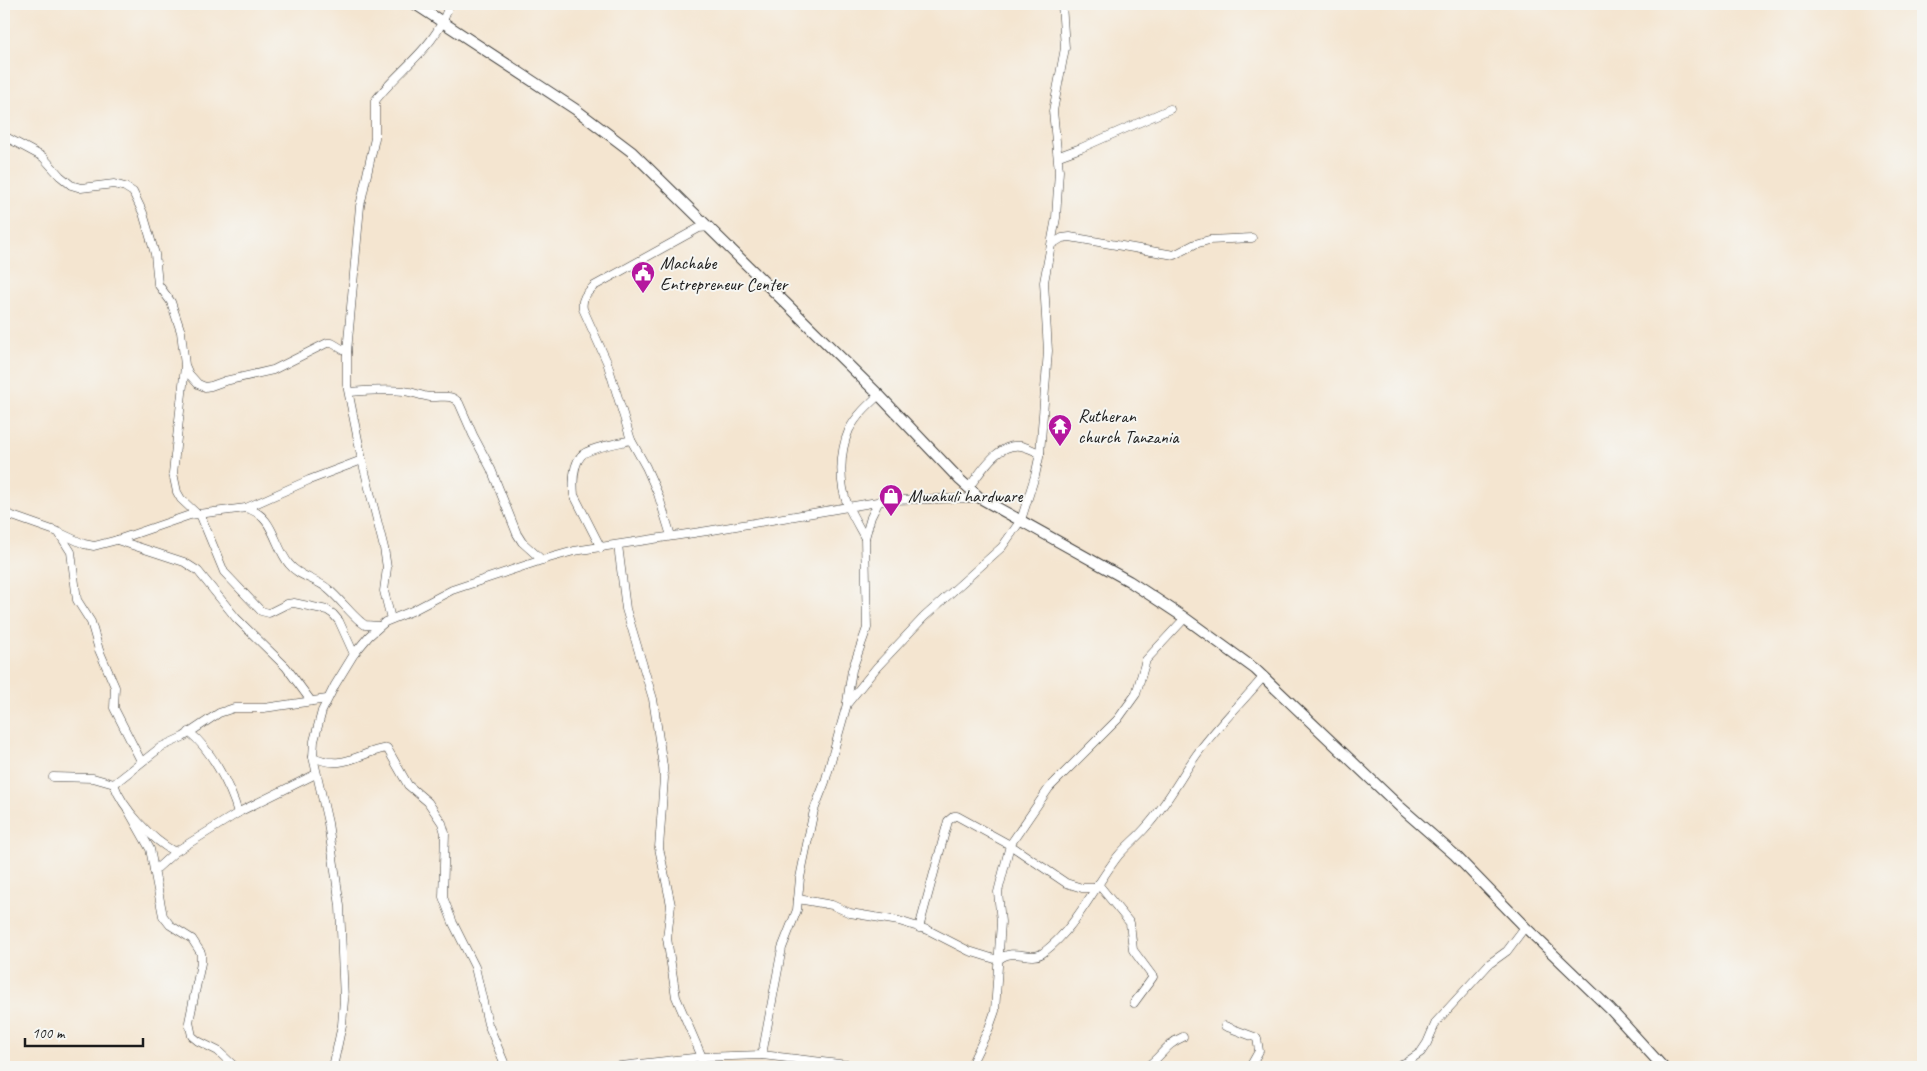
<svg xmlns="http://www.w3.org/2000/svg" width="1927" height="1071" font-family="Caveat,sans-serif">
<rect width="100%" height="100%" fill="#f6f6f2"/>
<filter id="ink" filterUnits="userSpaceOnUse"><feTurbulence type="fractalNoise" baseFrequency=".02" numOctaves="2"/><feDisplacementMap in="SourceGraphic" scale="10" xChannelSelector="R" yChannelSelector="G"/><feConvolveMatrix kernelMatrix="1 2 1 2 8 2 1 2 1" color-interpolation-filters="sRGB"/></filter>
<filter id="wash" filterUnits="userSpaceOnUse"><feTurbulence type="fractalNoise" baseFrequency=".0096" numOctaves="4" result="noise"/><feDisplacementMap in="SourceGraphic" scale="20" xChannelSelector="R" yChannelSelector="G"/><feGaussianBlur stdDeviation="1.12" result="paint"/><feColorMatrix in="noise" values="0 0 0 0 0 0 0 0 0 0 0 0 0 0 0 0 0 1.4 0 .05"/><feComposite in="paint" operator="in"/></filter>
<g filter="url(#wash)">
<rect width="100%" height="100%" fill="#f4e5d0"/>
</g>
<g filter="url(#ink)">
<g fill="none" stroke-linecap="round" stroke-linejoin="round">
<g stroke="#3c3a37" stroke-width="9">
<g id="street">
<polyline points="4,136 43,157 60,176 71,185 81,188 114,184 125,187 133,192 143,213 155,254 158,284 171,302 181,332 185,365 189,374 198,384 205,387 211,386 225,381 273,370 327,343 332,343 347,352"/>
<polyline points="1059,156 1081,148 1170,109"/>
<polyline points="1052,244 1062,238 1070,237 1174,255 1195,244 1209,240 1252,238"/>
<polyline points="185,367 173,473 177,492 181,499 197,514"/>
<path d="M 349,392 C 367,391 385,389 404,391 C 413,392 421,396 430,397 C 442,398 451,393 459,403 L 473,435 L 491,469 L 517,534 L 522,542 L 542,560"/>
<path d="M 968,488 C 981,473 997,442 1021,446 C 1027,447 1034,451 1040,453"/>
<polyline points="246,508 309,480 362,460"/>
<path d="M 4,513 L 58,532 L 84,544 L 94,546 L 117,540 L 190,515 L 246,508 C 274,515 274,546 289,564 C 299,577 317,579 328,589 C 340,599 349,612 361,622 L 365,625 L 379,626"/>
<polyline points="200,514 224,572 261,611 269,613 287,604 294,603 327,610 333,614 339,621 354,654"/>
<polyline points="59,533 71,552 77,600 91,622 99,650 115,687 114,708 141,761"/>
<path d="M 671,536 L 658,494 L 646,467 L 631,440 L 607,362 L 583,309 C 581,298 587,293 594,286 L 699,228 L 710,227"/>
<path d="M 865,538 C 859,527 853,517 848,506 C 839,484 839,453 849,430 C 856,416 868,405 879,395"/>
<polyline points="117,540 184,562 198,571 236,618 286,667 311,701"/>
<polyline points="618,545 626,609 653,699 663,766 664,778 659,848 671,905 667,938 676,997 702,1057 701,1067"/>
<path d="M 601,548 L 574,495 C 573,484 573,465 581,456 C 587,448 620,443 631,440"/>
<path d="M 391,619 L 384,591 L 387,568 L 384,548 L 362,460 L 347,385 L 347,352 L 360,206 L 375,138 L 375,101 C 398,70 440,44 449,4"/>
<polyline points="847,702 852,670 867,628 865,538 871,517 879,501"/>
<path d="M 189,732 C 210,748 231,787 238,813"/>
<path d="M 313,757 C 344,771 357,753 387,748 L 408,785 L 428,802 L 442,823 L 445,833 L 443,897 L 453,923 L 475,967 L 488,1024 L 506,1067"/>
<polyline points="53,777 93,778 114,784 161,747 183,737 219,713 234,708 264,708 327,699"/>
<path d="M 114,784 C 122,808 152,840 175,852"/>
<polyline points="128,810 150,849 163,916 170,925 192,939 201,953 201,963 189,1022 192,1036 198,1041 218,1051 235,1067"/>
<polyline points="154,871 175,852 241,811 316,774"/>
<polyline points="1098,884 1130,923 1133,950 1153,977 1134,1003"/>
<path d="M 798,899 L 832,905 L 850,913 L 899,921 L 928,930 L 969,951 L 998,960 C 1015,946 1031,963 1044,952 C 1076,928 1094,887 1118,856 C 1127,845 1138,837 1147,826 C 1167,804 1180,778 1197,754 C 1217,726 1242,703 1264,676"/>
<polyline points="919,928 948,821 954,816 957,816 1010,845 1066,883 1082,888 1095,888"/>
<polyline points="1225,1026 1257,1038 1259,1051 1250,1067"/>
<polyline points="762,1055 782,948 797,910 800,878 814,810 825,782 847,704 877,667 924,617 1002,547 1021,520 1035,476 1040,453 1048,351 1044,282 1056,218 1059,171 1053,111 1065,48 1062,4"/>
<polyline points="333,1067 342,1025 344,1000 340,906 328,823 313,757 314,741 322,711 335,685 354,654 369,636 385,622 412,611 452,590 542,560 574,551 707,531 889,500 980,498"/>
<polyline points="612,1067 702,1057 762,1055 865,1067"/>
<polyline points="970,1067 989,1028 995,1011 1001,922 998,892 1010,845 1049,788 1118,719 1136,694 1146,660 1185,618"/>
<path d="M 1146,1067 C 1161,1058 1164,1045 1183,1037"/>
<polyline points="1394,1067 1407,1062 1421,1052 1427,1043 1436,1022 1489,964 1507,951 1525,927"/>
</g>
</g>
<g stroke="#3c3a37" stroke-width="12">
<polyline id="secondary" points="415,4 575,109 632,152 879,395 960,480 980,498 1129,581 1185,618 1255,669 1399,806 1455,855 1525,927 1610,1009 1663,1067"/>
</g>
<use href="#street" stroke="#fff" stroke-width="8"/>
<use href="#secondary" stroke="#fff" stroke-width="10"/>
</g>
</g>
<defs>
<g id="civic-pin" transform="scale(1.25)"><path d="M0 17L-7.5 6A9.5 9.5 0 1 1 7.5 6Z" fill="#b5179e" stroke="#f6f6f2"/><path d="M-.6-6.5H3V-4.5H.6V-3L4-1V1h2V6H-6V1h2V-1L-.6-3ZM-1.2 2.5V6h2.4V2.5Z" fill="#fff"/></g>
<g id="temple-pin" transform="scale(1.25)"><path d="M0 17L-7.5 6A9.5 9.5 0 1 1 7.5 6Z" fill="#b5179e" stroke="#f6f6f2"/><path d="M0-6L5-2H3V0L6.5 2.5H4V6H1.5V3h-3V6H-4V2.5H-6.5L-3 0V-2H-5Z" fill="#fff"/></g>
<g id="shop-pin" transform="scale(1.25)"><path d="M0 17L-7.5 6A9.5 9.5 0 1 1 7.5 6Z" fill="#b5179e" stroke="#f6f6f2"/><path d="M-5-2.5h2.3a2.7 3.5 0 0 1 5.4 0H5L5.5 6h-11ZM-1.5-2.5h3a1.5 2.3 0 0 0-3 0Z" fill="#fff"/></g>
</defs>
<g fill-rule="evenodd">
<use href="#civic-pin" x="643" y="273"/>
<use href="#temple-pin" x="1060" y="426"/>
<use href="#shop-pin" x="891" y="496"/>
</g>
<g text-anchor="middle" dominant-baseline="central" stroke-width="4" stroke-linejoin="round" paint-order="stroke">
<g font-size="18" fill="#1c1c1c" stroke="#f6f6f2" text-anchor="start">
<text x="660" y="263">Machabe<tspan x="660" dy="21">Entrepreneur Center</tspan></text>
<text x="1078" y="416">Rutheran<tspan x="1078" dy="21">church Tanzania</tspan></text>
<text x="908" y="496">Mwahuli hardware</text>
</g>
</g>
<rect width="1927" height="1071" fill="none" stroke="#f6f6f2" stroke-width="20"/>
<path d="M25 1038v8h118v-8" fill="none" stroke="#1c1c1c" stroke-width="2.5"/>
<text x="32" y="1038" font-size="15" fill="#1c1c1c" stroke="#f6f6f2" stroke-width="4" paint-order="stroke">100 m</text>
</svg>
